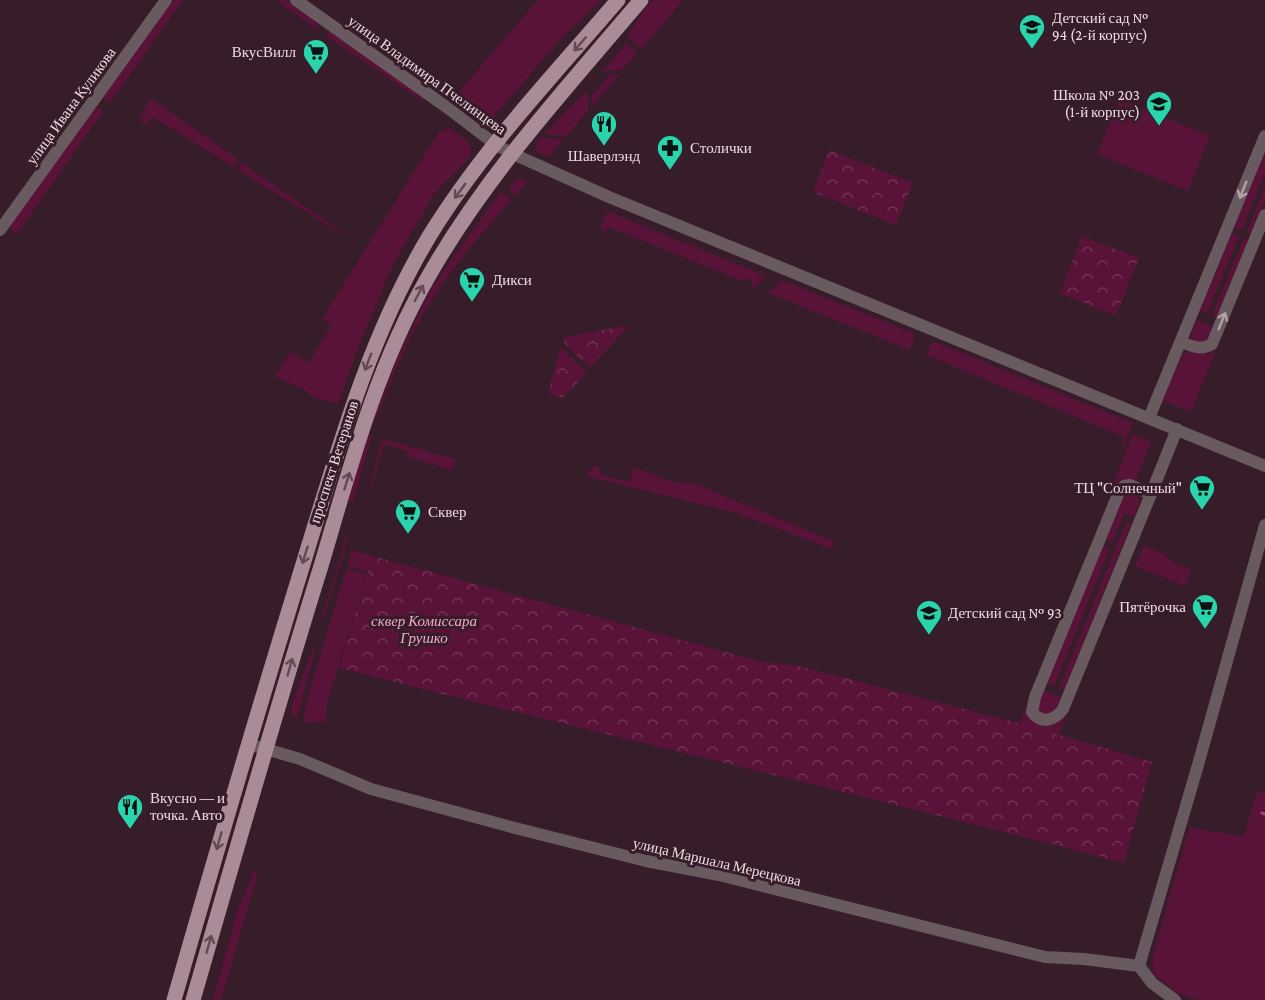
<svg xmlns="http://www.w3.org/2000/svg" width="1265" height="1000" font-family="'Crimson Pro',serif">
<defs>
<pattern id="park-crowns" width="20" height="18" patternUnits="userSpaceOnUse" patternTransform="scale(1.5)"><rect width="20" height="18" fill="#591238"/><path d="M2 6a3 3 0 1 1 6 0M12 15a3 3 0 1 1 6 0" fill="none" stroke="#713454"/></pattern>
</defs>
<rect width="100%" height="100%" fill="#371d29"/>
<g fill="#591238">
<polygon points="176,0 183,0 110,103 105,100 104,94 161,14"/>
<polygon points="276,0 286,0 316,21 318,25 316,29"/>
<polygon points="538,0 601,0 560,40 494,116 489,118 485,116 457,94"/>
<polygon points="652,0 683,0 641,49 627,37 644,10"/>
<polygon points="332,31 408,86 430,106 325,35"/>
<polygon points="627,43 638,53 623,69 602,72"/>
<polygon points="620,73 592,106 591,97 611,74"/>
<polygon points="587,91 589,109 566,137 544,134"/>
<polygon points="151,98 239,160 234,167 153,117 147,125 139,120"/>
<polygon points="1120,99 1210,136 1188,191 1097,154"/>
<polygon points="99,108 103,112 17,234 12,231 11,224 93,109"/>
<path d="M 450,128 C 460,135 475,143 470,157 L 434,194 L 393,264 L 355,356 L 338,404 L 313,397 L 302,388 L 275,377 L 290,352 L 309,363 L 331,325 L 322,319 L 438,133 Z"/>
<path d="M 541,137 L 563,140 L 548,157 C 542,154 536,154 535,146 Z"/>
<polygon points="1265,152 1265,173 1242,230 1234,227"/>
<polygon points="242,163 343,233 337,231 237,169"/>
<polygon points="518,178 528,181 515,196 508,189"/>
<polygon points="1265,187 1265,200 1251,234 1247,232"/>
<path d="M 501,191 L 511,200 C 477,239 443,277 419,322 C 401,353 389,387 376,419 L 374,416 L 399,354 L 433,286 Z"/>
<polygon points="607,211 766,276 753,288 751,287 753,281 745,278 742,281 609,227 606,232 600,229"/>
<polygon points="1232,233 1239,236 1207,314 1200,311"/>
<polygon points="1244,238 1249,240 1217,317 1212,315"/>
<polygon points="784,281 915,334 910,350 768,293 780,282"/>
<polygon points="1196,320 1213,327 1205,343 1193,341 1191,338"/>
<polygon points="935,342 1133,423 1124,446 1121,445 1124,437 926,355 931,343"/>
<polygon points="1217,347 1191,412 1163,401 1182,355 1189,352 1210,354"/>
<polygon points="372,434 353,502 347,500 366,438"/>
<polygon points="1133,434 1151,442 1135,482 1119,484 1114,482"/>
<polygon points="382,439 456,459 452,470 407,457 408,451 384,444 372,486 370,485"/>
<polygon points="596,465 600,469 601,475 629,482 634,467 672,482 693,483 835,542 832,549 737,513 589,477 587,473"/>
<polygon points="1127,491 1136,493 1140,502 1134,517 1124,514 1112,543 1105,540 1124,493"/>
<polygon points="1126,522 1131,524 1064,690 1059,688"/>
<polygon points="346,537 348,538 323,621 321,620"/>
<polygon points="1103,545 1110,548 1054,686 1047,683"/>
<polygon points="1144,546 1161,552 1176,564 1191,570 1185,586 1135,566"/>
<polygon points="352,550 372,556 367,571 347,566"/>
<polygon points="346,569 366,574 327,704 326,722 303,723 308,696"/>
<polygon points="314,645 316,645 297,719 293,716 291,708"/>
<path d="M 1043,690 L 1061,697 C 1057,707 1056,713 1045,715 L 1039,711 L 1037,707 Z"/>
<path d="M 1027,704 L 1033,721 C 1046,729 1055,724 1066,715 L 1056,738 L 1018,727 Z"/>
<polygon points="1257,791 1265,793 1265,1000 1200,1000 1179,994 1154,975 1152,959 1189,828 1244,836"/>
<polygon points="254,872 258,873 221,1000 213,1000 238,909"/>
</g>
<g fill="url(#park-crowns)">
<polygon points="829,150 913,183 896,225 813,192"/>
<polygon points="1082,236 1139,258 1116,316 1060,293"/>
<polygon points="625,326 627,328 590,368 564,343 564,337"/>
<polygon points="560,349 563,349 587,373 562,398 548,393"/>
<path d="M 372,556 L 763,662 L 798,666 L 1015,722 L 1152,762 L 1124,863 C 863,795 601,734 339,668 Z"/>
</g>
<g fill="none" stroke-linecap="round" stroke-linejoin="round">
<polyline stroke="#a14873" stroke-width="3" points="1262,813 1265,814"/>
<g stroke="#685a5f" stroke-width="12">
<polyline points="296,0 445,106 495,144 511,153 609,197 1265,466"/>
<polyline points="0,230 166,0"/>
<path d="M 1181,342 C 1192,346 1201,351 1212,344 L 1265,215"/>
<polyline points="1149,418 1265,136"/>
<path d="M 1130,485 L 1151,494 L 1063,709 C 1055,720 1042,725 1032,712 L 1035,697 L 1119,492 L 1124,486 Z"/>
<polyline points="1151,494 1177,429"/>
<polyline points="248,744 300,759 371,789 515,828 646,861 719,875 1045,957 1084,959 1139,966 1152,983 1175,1000"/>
<polyline points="1139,966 1198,765 1265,525"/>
</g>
<g stroke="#a98c97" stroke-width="15">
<path d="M 174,1000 C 216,853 259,707 304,561 C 338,450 369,336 430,235 C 483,149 553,76 618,0"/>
<path d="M 193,1000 C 235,855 276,710 321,566 C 350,468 376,368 427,279 C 485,176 565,90 641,0"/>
</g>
</g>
<defs><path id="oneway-shaft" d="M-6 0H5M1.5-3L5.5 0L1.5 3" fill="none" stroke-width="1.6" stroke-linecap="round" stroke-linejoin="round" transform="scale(1.5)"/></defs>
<g stroke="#654955">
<use href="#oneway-shaft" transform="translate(580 44) rotate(131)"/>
<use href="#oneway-shaft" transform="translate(460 191) rotate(126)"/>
<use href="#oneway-shaft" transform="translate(419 293) rotate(-62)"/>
<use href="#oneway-shaft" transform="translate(368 362) rotate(111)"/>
<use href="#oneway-shaft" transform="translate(347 481) rotate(-73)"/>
<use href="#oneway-shaft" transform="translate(305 555) rotate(107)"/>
<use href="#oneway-shaft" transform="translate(290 667) rotate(-74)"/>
<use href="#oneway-shaft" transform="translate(219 841) rotate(106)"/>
<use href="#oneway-shaft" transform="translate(209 944) rotate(-74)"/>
</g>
<g stroke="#b2a1a7">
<use href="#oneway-shaft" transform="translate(1243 190) rotate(112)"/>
<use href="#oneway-shaft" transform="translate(1222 321) rotate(-68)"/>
</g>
<defs>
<g id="school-pin" transform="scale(1.35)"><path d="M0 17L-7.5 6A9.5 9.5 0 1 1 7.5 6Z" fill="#28d5ad" stroke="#371d29"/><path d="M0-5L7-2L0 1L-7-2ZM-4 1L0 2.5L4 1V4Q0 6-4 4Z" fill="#111"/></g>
<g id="supermarket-pin" transform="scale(1.35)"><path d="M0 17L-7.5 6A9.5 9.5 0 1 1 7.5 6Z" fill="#28d5ad" stroke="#371d29"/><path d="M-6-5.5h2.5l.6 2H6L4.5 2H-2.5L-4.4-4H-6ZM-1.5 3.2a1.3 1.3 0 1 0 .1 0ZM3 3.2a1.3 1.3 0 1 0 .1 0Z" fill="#111"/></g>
<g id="restaurant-pin" transform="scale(1.35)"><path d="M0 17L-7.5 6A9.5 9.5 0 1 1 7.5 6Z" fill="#28d5ad" stroke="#371d29"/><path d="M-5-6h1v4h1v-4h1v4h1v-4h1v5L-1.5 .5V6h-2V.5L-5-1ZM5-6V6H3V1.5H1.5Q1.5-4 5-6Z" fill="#111"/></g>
<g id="pharmacy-pin" transform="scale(1.35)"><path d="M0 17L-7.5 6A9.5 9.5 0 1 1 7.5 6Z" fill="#28d5ad" stroke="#371d29"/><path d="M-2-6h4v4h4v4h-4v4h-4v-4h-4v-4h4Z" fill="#111"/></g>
</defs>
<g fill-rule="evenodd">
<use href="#school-pin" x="1032" y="27"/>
<use href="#supermarket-pin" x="316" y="52"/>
<use href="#school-pin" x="1159" y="104"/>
<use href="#restaurant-pin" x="604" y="124"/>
<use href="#pharmacy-pin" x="670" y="148"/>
<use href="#supermarket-pin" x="472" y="280"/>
<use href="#supermarket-pin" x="1202" y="488"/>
<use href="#supermarket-pin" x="408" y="512"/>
<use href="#supermarket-pin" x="1205" y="607"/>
<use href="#school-pin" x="929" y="613"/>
<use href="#restaurant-pin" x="130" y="807"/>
</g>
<g text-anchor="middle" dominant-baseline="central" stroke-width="6" stroke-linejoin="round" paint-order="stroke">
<g font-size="15" fill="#eedbe2" stroke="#371d29" text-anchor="start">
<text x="1052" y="18">Детский сад №<tspan x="1052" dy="17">94 (2-й корпус)</tspan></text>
<text x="296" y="52" text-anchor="end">ВкусВилл</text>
<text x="1140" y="95" text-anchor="end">Школа № 203<tspan x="1140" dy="17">(1-й корпус)</tspan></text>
<text x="690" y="148">Столички</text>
<text x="604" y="156" text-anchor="middle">Шаверлэнд</text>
<text x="492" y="280">Дикси</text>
<text x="1182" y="488" text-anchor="end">ТЦ "Солнечный"</text>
<text x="428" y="512">Сквер</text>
<text x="1186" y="607" text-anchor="end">Пятёрочка</text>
<text x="948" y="613">Детский сад № 93</text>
<text x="150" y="798">Вкусно — и<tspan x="150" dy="17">точка. Авто</tspan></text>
</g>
<g font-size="15" fill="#eedbe2" stroke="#371d29">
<text transform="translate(427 75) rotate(36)">улица Владимира Пчелинцева</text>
<text transform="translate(71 106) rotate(-54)">улица Ивана Куликова</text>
<text transform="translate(334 462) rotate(-72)">проспект Ветеранов</text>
<text transform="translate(717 862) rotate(13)">улица Маршала Мерецкова</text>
</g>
<g font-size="15" font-style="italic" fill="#f3a9c9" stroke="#371d29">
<text x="424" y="621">сквер Комиссара<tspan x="424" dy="17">Грушко</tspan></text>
</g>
</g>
</svg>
